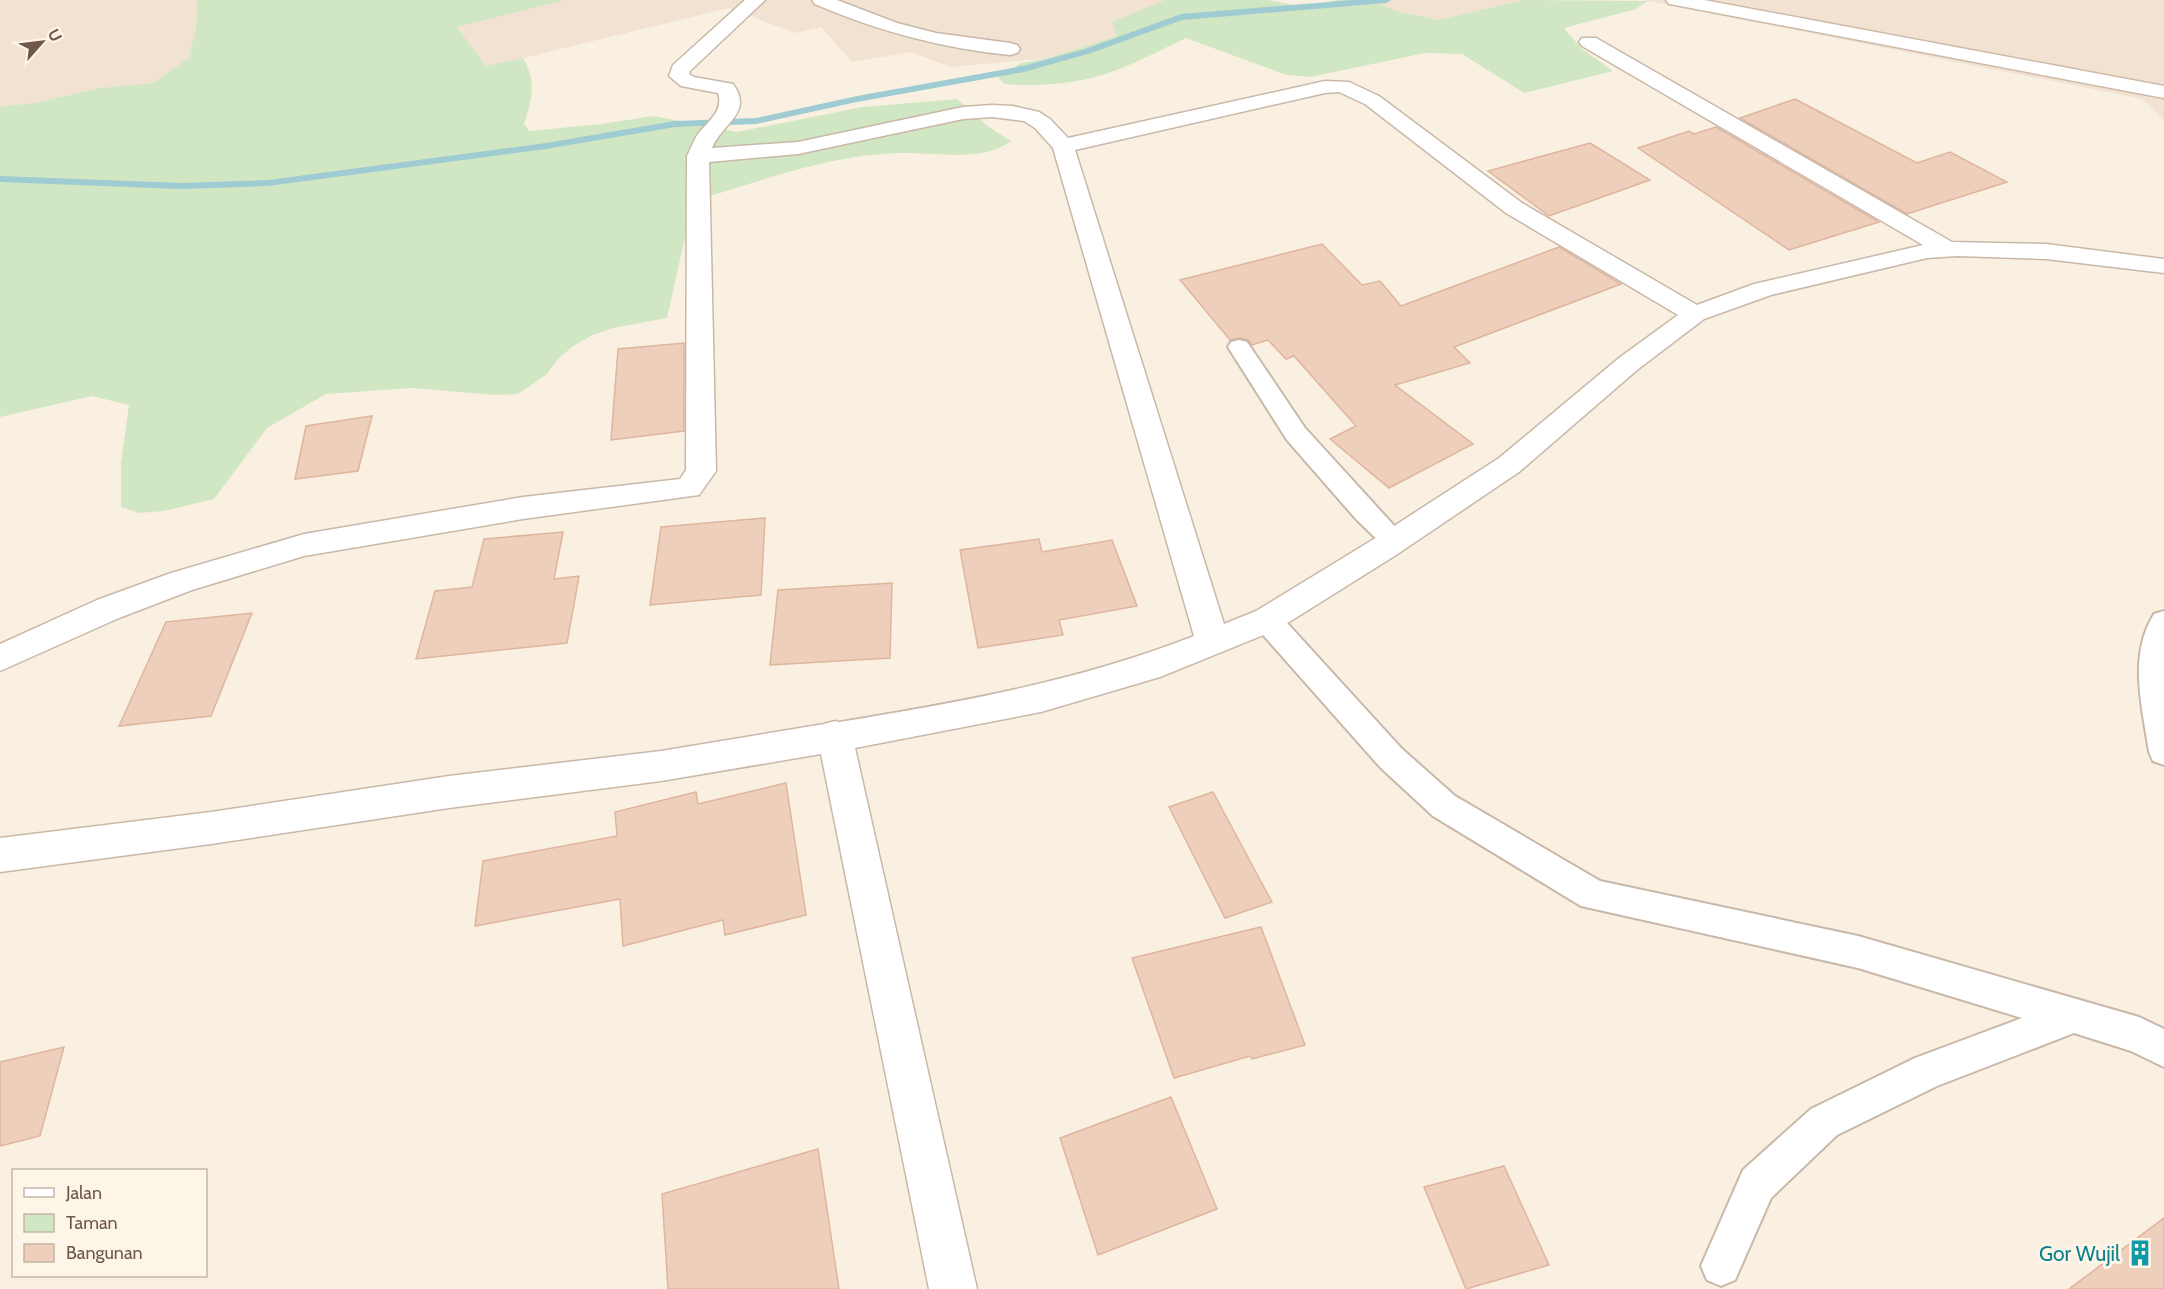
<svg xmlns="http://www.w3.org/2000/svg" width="2164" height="1289" font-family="Cabin,sans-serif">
<rect width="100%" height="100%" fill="#faf0e2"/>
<g fill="#f1e2d1">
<polygon points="0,0 197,0 196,28 189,59 153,83 100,88 38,102 0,107"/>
<polygon points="566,0 1165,0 1165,1 1112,22 1118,36 1048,58 951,67 911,52 852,62 821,27 795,33 729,8 486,67 457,27"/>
<polygon points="1367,0 1524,0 1438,20 1397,11"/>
<polygon points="1643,0 2164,0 2164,120 2143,99"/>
</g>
<g fill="#d1e6c2">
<path d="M 197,0 L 566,0 L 457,27 L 486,66 L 523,58 C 537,81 532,99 524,124 L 529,131 L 601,124 L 654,116 L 737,132 L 862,107 L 957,99 L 989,127 L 1011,141 C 982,163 933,152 899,153 C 827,155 762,181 693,201 L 667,318 L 613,328 L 591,336 L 573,346 L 557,360 L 547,374 L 518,394 L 495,395 L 411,388 L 326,394 L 267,428 L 214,499 L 164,511 L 139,513 L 121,507 L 121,463 L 129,405 L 92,396 L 0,417 L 0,107 L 39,102 L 100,88 L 153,83 L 189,58 L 196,28 Z"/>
<path d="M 1165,0 L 1269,0 L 1304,7 L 1338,0 L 1367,0 L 1397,11 L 1438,20 L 1524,0 L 1648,1 L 1636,9 L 1564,28 L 1582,49 L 1613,71 L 1524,93 L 1462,54 L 1425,53 L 1310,77 L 1286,75 L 1186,38 C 1162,49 1139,62 1114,71 C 1080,84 1039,87 1004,84 L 998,77 L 1021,63 L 1048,58 L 1117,36 L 1112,22 Z"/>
</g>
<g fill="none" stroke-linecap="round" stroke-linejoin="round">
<polygon fill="#9fcbd3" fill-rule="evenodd" points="1353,0 1391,0 1386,3 1182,20 1091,53 1024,72 857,102 756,124 675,127 546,149 268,186 181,189 0,182 0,176 181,183 268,180 546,143 675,121 756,118 857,96 1023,66 1085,49 1181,14"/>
</g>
<g fill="#edcfbc" stroke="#dfb59d" stroke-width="1.5">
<polygon points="1795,99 1917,163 1950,152 2007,182 1907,214 1740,118"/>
<polygon points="1716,127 1879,222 1789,250 1638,148 1689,131 1694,134"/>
<polygon points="1590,143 1650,180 1549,216 1488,171"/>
<polygon points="1322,244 1362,285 1380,281 1401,306 1559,247 1621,284 1454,347 1470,363 1395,385 1473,444 1389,488 1330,439 1356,426 1294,356 1286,359 1268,340 1252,345 1248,340 1240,338 1230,340 1180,280"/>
<polygon points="684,343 684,431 611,440 618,349"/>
<polygon points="372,416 358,471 295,479 306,426"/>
<polygon points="765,518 761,595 650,605 661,527"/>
<polygon points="563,532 554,579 579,576 567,643 416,659 435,591 472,587 484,539"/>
<polygon points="1039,539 1042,552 1112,540 1137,606 1059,620 1063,635 978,648 960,550"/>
<polygon points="892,583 890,658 770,665 778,590"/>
<polygon points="252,613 211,716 119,726 166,622"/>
<polygon points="786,783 806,915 725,935 723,920 623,946 620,899 475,926 483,861 617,836 615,812 696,792 698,804"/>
<polygon points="1213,792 1272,902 1225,918 1169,807"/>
<polygon points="1261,927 1305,1045 1252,1059 1250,1056 1174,1078 1132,958"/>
<polygon points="64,1047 40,1136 0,1146 0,1062"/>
<polygon points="1171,1097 1217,1209 1098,1255 1060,1138"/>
<polygon points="818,1149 839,1289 668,1289 662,1194"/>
<polygon points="1504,1166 1549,1265 1466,1289 1424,1187"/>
<polygon points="2164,1218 2164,1289 2069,1289"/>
</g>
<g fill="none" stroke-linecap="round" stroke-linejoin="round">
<g stroke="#c9b8a9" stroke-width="4">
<g id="lane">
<polygon points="1239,340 1247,342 1305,428 1408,541 1404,548 1395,551 1386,548 1356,519 1287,440 1228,347 1231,342"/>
<polygon points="1267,609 1277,612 1402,749 1455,796 1600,881 1858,936 2139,1017 2164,1029 2164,1067 2131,1051 2074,1033 1937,1086 1837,1135 1771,1198 1735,1280 1721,1286 1707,1280 1701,1266 1743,1170 1811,1109 1915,1058 2022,1018 1858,968 1581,906 1433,816 1380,767 1257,628 1253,620 1257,612"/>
<path d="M 2164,611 L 2164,765 L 2153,761 L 2149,752 C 2142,706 2128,656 2154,614 Z"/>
</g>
</g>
<g stroke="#c9b8a9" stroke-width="3">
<g id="street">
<path d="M 745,0 L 765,0 L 690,71 L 689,74 L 694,77 L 733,84 C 754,113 722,123 712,148 L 798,142 L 963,107 L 992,105 L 1013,106 L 1039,112 L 1050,119 L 1068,138 L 1325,81 L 1349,82 L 1379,96 L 1522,203 L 1697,305 L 1754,284 L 1923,245 L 1582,46 L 1579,42 L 1582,38 L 1596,38 L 1952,242 L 2046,244 L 2164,259 L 2164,273 L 2046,259 L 1957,256 L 1927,258 L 1771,295 L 1704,319 L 1637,370 L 1519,472 L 1396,555 L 1278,629 L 1160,677 L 1041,712 L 855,748 L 977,1289 L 929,1289 L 821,754 L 661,781 L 449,808 L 211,844 L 0,872 L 0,838 L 211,812 L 449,776 L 661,751 L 824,724 L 835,721 L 839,722 C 960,702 1080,681 1194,636 L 1053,148 L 1035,128 L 1024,121 L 992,117 L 963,119 L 798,154 L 709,162 L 716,471 L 699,495 L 523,519 L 304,556 L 192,590 L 119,618 L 0,671 L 0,644 L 97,600 L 171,573 L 304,534 L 523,497 L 680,479 L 686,470 L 687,156 C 691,149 693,141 698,134 C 708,121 724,111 718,93 L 681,86 L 669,76 L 673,65 ZM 1339,92 L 1365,104 L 1506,213 L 1678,315 L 1619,358 L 1499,458 L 1374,539 L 1256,611 L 1224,624 L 1075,150 L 1325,93 Z"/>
<path d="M 812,0 L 837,0 L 897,23 L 936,33 L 1010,43 L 1017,45 L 1020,49 L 1017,53 L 1010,55 C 941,48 878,31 815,4 Z"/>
</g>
</g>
<g stroke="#cfbaaa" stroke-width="3">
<polygon id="secondary" points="1666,0 1704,0 2164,86 2164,98 1675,5 1669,4"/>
</g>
<use href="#lane" fill="#fff" fill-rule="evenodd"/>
<use href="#street" fill="#fff" fill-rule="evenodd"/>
<use href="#secondary" fill="#fff" fill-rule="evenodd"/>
</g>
<defs>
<g id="building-bare" transform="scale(2.07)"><path d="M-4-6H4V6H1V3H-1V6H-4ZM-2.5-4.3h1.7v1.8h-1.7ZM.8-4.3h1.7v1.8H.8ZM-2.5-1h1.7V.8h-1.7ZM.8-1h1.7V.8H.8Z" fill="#0f9aa8" stroke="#fdf5e7" stroke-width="2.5" paint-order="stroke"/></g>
</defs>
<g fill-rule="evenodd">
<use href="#building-bare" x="2140" y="1253"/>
</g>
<g text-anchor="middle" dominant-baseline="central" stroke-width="6" stroke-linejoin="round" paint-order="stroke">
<g font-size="21" fill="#0d838f" stroke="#fdf5e7" text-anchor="end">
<text x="2120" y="1253">Gor Wujil</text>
</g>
</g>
<rect x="12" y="1169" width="195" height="108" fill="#fdf5e7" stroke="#c4b6a8" stroke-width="1.5"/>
<rect x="24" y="1188" width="30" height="9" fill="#ffffff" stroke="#c4b6a8" stroke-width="1.5"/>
<text x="66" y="1199" font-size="18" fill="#6f574a">Jalan</text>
<rect x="24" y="1214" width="30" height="18" fill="#d1e6c2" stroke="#c4b6a8" stroke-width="1.5"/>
<text x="66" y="1229" font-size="18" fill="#6f574a">Taman</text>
<rect x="24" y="1244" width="30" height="18" fill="#edcfbc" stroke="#c4b6a8" stroke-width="1.5"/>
<text x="66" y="1259" font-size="18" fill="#6f574a">Bangunan</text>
<g transform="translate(42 42) rotate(62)" stroke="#fdf5e7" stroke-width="4.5" paint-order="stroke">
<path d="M0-4.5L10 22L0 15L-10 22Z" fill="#6f574a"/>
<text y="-9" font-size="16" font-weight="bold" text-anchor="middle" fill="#6f574a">U</text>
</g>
</svg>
